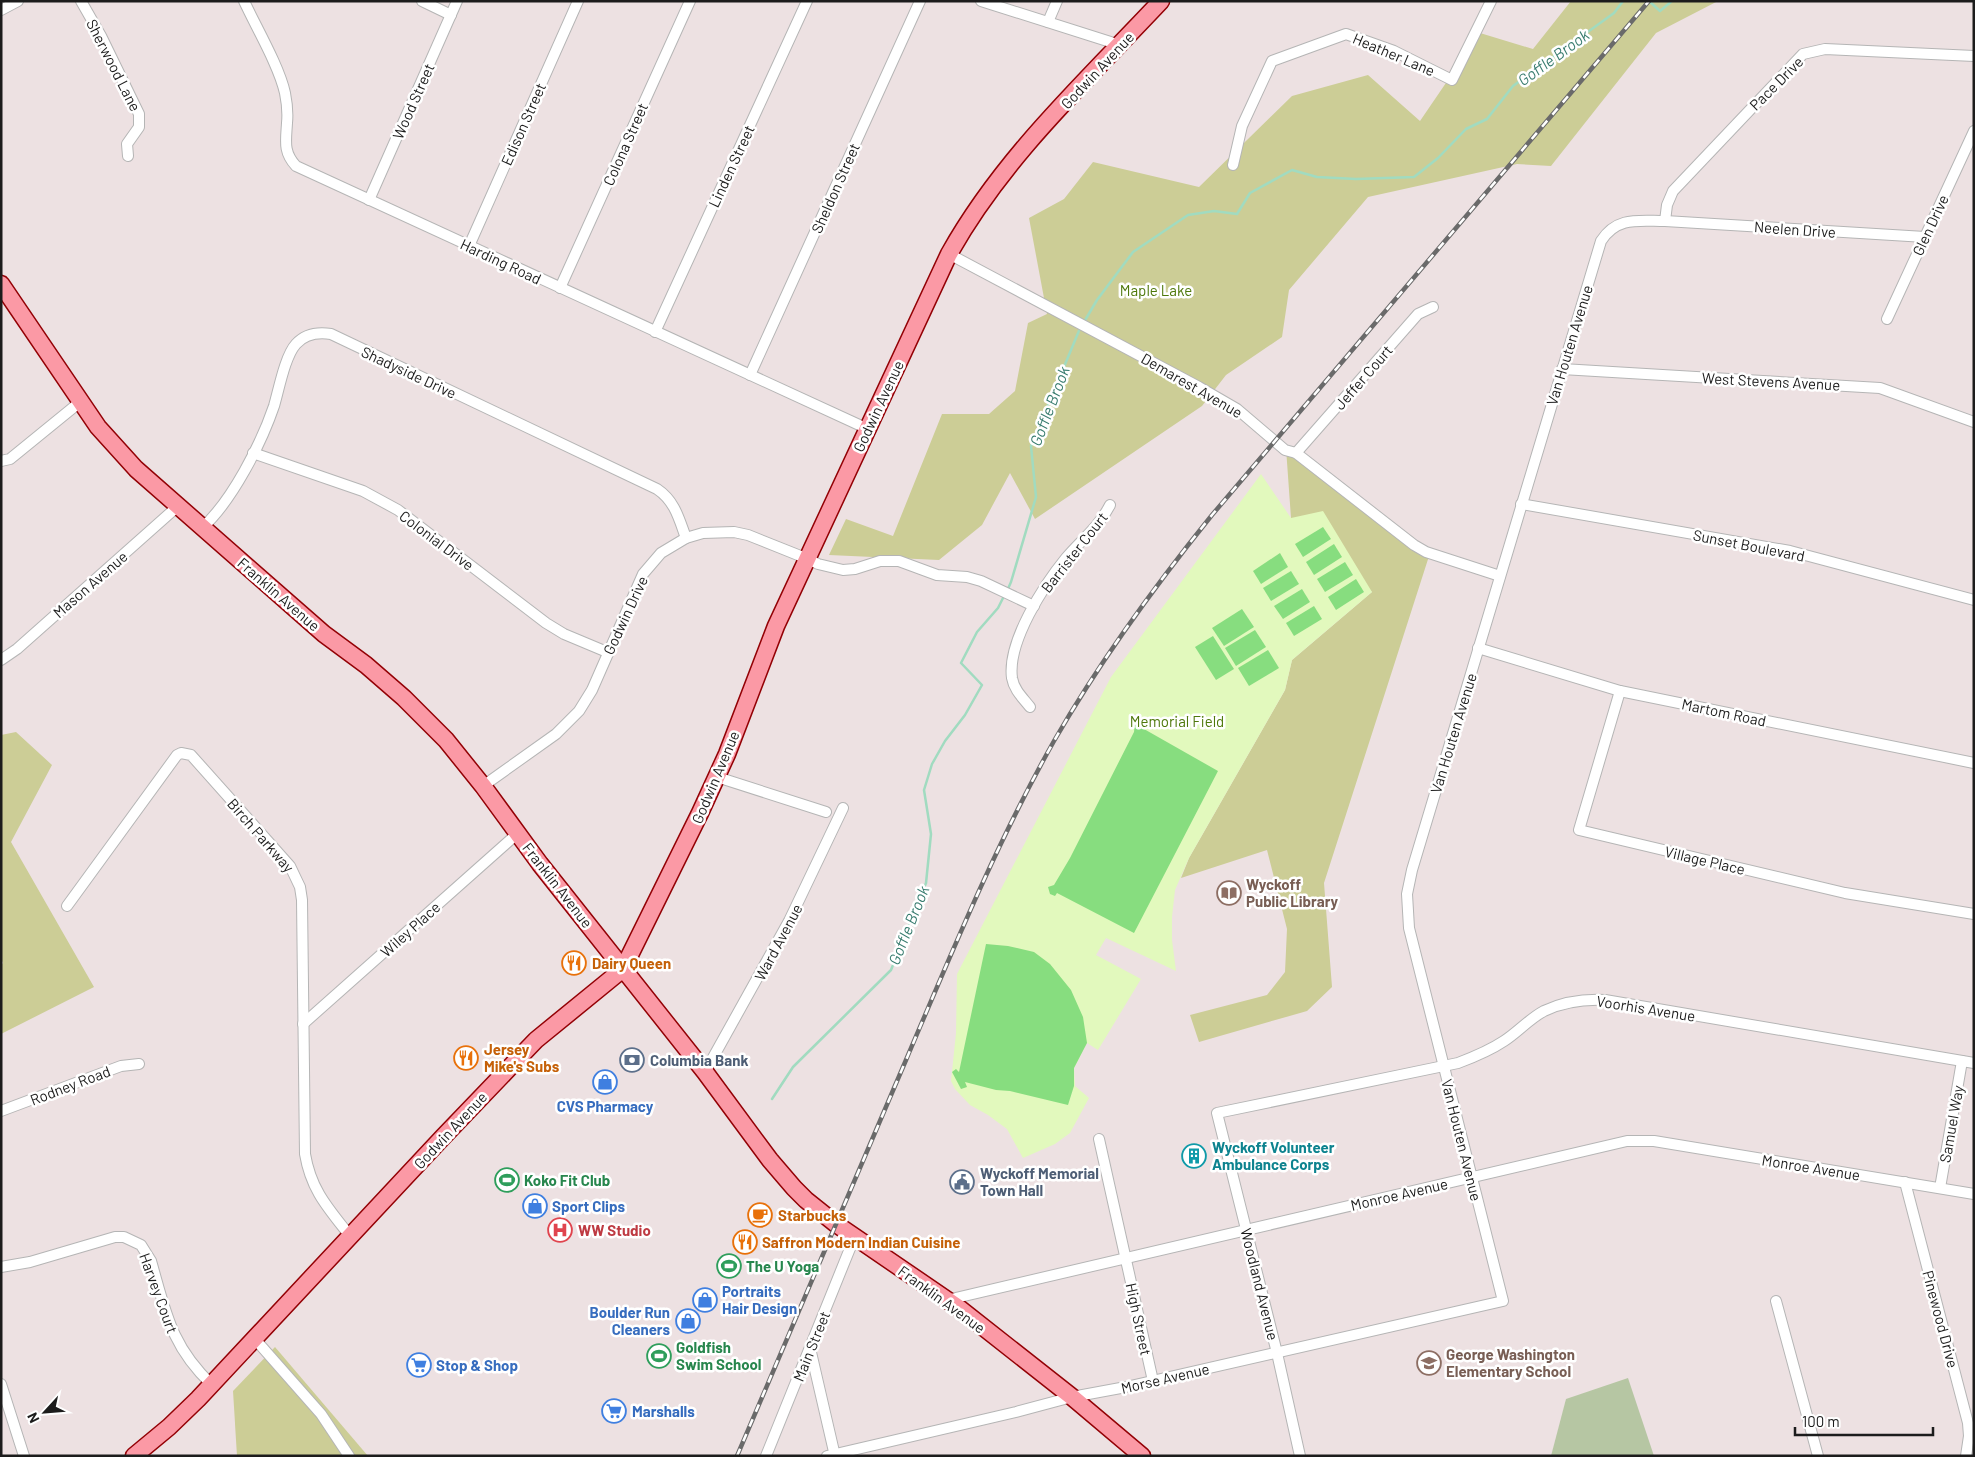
<svg xmlns="http://www.w3.org/2000/svg" width="1975" height="1457" font-family="Barlow,sans-serif">
<rect width="100%" height="100%" fill="#ede1e2"/>
<g fill="#cccd96">
<polygon points="1571,1 1718,1 1656,33 1551,166 1517,164 1368,197 1289,290 1282,337 1226,375 1202,406 1035,519 1010,473 982,525 939,560 829,555 846,519 893,536 942,414 989,414 1015,391 1028,323 1047,314 1029,218 1064,199 1093,162 1199,187 1292,96 1368,75 1420,121 1480,33 1533,49"/>
<polygon points="1286,448 1430,553 1324,883 1332,987 1307,1011 1199,1042 1190,1015 1267,995 1285,972 1287,929 1267,850 1181,878 1189,858 1285,690 1292,660 1372,592 1291,518"/>
<polygon points="16,732 52,765 11,842 94,987 1,1034 1,965 3,963 1,959 1,735"/>
<polygon points="275,1347 368,1456 237,1456 233,1391"/>
</g>
<polygon fill="#b6c6a3" points="1628,1378 1654,1456 1551,1456 1566,1399"/>
<polygon fill="#e2f9bd" points="1261,474 1291,518 1323,511 1372,592 1292,660 1285,690 1189,858 1175,890 1172,917 1172,940 1176,971 1106,938 1096,955 1141,979 1098,1050 1087,1043 1074,1068 1075,1086 1089,1098 1070,1133 1055,1144 1023,1158 1007,1129 988,1115 970,1105 955,1089 951,1081 956,1033 957,974 1111,677"/>
<g fill="#87dd7f">
<polygon points="1323,527 1331,539 1303,557 1295,544"/>
<polygon points="1334,544 1342,557 1314,575 1306,562"/>
<polygon points="1280,553 1288,567 1261,584 1253,571"/>
<polygon points="1345,562 1353,575 1325,592 1317,579"/>
<polygon points="1291,571 1299,584 1271,601 1263,588"/>
<polygon points="1356,579 1364,592 1336,610 1328,597"/>
<polygon points="1302,589 1310,602 1283,619 1274,606"/>
<polygon points="1314,606 1322,619 1294,636 1286,623"/>
<polygon points="1242,609 1254,627 1224,646 1212,628"/>
<polygon points="1255,630 1266,647 1236,666 1225,648"/>
<polygon points="1213,636 1234,669 1216,680 1195,647"/>
<polygon points="1268,650 1279,668 1249,686 1238,668"/>
<polygon points="1140,722 1144,729 1218,771 1134,933 1057,893 1055,896 1050,894 1048,887 1054,885 1070,858 1134,732 1135,723"/>
<polygon points="986,944 1008,946 1034,952 1050,964 1071,990 1083,1017 1087,1043 1074,1068 1074,1086 1068,1105 1010,1091 996,1090 965,1082 967,1087 961,1089 952,1072 956,1069 959,1072"/>
</g>
<g fill="none" stroke-linecap="round" stroke-linejoin="round">
<g stroke="#a1dbc0" stroke-width="2.5">
<polyline points="1649,1 1660,11 1672,1"/>
<polyline points="1084,322 1097,300 1133,252 1188,215 1214,211 1237,214 1250,193 1292,170 1317,177 1356,179 1414,177 1438,158 1466,129 1487,119 1513,86 1614,13 1623,1"/>
<polyline points="1007,591 1011,582 1036,497 1031,446 1081,326"/>
<polyline points="772,1099 793,1067 891,970 926,883 931,834 924,790 932,764 945,741 965,715 982,685 961,663 977,632 998,608 1004,596"/>
</g>
<g stroke="#b5b5b5" stroke-width="12">
<g id="street">
<polyline points="81,1 101,36 139,114 139,127 127,144 128,156"/>
<path d="M 244,1 C 256,27 279,66 285,93 C 287,103 288,113 287,123 C 286,141 283,152 296,166 L 868,429"/>
<polyline points="422,1 451,15"/>
<polyline points="981,1 1120,45"/>
<polyline points="1,10 18,1"/>
<polyline points="1048,22 1057,1"/>
<polyline points="1233,165 1242,126 1272,61 1346,34 1394,51 1452,80 1491,1"/>
<polyline points="369,200 457,1"/>
<polyline points="1665,221 1667,205 1673,191 1803,54 1825,49 1974,56"/>
<polyline points="469,246 578,1"/>
<polyline points="949,254 1199,387 1237,409 1285,450 1296,453 1414,545 1426,552 1500,576"/>
<polyline points="560,288 690,1"/>
<polyline points="1887,319 1974,131"/>
<polyline points="655,332 807,1"/>
<polyline points="1562,369 1880,388 1974,422"/>
<polyline points="750,375 920,1"/>
<polyline points="253,453 363,491 398,510 546,623 564,634 607,652"/>
<polyline points="1296,453 1418,314 1433,307"/>
<polyline points="1,461 10,459 80,402"/>
<polyline points="1521,504 1790,551 1974,600"/>
<path d="M 202,528 C 232,501 261,444 274,406 C 279,389 285,356 296,344 C 305,334 318,332 331,334 L 657,489 C 675,501 679,519 686,538"/>
<polyline points="1478,648 1620,691 1974,763"/>
<polyline points="1,660 17,649 178,506"/>
<polyline points="1620,691 1579,830 1845,893 1974,914"/>
<path d="M 1030,707 C 1023,698 1014,690 1012,678 C 1007,642 1044,585 1066,558 C 1081,540 1099,527 1110,505"/>
<polyline points="717,777 826,812"/>
<polyline points="483,786 556,734 579,711 592,690 643,574 661,553 686,538 703,533 734,532 748,535 808,559 818,564 843,570 855,569 880,561 899,561 937,575 967,577 981,581 1034,606"/>
<path d="M 67,906 L 177,755 L 181,753 L 191,755 L 290,866 L 300,887 L 302,900 L 305,1154 C 311,1190 328,1208 350,1236"/>
<polyline points="303,1024 518,833"/>
<polyline points="705,1072 789,921 843,808"/>
<polyline points="1,1111 121,1066 139,1064"/>
<polyline points="1099,1139 1153,1381"/>
<polyline points="1905,1182 1968,1423 1969,1436 1966,1456"/>
<polyline points="1940,1188 1962,1061"/>
<path d="M 1,1267 L 30,1262 L 115,1237 L 124,1237 L 141,1245 L 151,1261 C 166,1313 171,1346 212,1385"/>
<polyline points="947,1300 1627,1141 1654,1141 1974,1194"/>
<polyline points="1776,1301 1818,1456"/>
<polyline points="254,1338 321,1414 349,1456"/>
<polyline points="810,1348 835,1456"/>
<polyline points="1,1384 24,1456"/>
<polyline points="766,1456 855,1236"/>
<path d="M 827,1456 L 1016,1412 L 1072,1397 L 1126,1387 L 1503,1301 L 1409,928 L 1407,894 L 1412,870 L 1601,241 C 1617,216 1639,221 1665,221 L 1925,237"/>
<path d="M 1300,1456 L 1277,1353 L 1217,1113 L 1458,1063 C 1474,1057 1489,1051 1504,1041 C 1518,1032 1529,1019 1544,1011 C 1563,1002 1584,999 1605,1000 L 1974,1063"/>
</g>
</g>
<g stroke="#930105" stroke-width="19">
<g id="primary">
<polyline points="1,284 98,427 136,469 324,634 366,665 404,698 446,740 483,786 540,864 705,1072 770,1160 794,1188 806,1200 836,1224 959,1308 1072,1397 1142,1456"/>
<path d="M 134,1456 L 169,1427 L 198,1399 L 442,1138 L 512,1065 L 536,1040 L 623,969 L 700,813 L 727,754 L 776,626 L 949,254 C 1003,157 1086,81 1161,1"/>
</g>
</g>
<use href="#street" stroke="#fff" stroke-width="10"/>
<use href="#primary" stroke="#fb99a5" stroke-width="16"/>
<g stroke="#6a6a6a" stroke-width="4.5">
<path id="rail" d="M 737,1456 C 793,1324 850,1192 906,1060 C 952,952 996,844 1054,741 C 1100,661 1154,587 1212,515 L 1649,1"/>
</g>
<use href="#rail" stroke="#fff" stroke-width="2.5" stroke-dasharray="8" stroke-linecap="butt"/>
</g>
<defs>
<g id="library-ring" transform="scale(1.25)"><circle r="9.5" fill="#fff" stroke="#8d6e63" stroke-width="1.5"/><path d="M-6-4Q-3-5.5-.7-3.5V5Q-3 3-6 4ZM6-4Q3-5.5 .7-3.5V5Q3 3 6 4Z" fill="#8d6e63"/></g>
<g id="restaurant-ring" transform="scale(1.25)"><circle r="9.5" fill="#fff" stroke="#e8710a" stroke-width="1.5"/><path d="M-5-6h1v4h1v-4h1v4h1v-4h1v5L-1.5 .5V6h-2V.5L-5-1ZM5-6V6H3V1.5H1.5Q1.5-4 5-6Z" fill="#e8710a"/></g>
<g id="bank-ring" transform="scale(1.25)"><circle r="9.5" fill="#fff" stroke="#5c6f8a" stroke-width="1.5"/><path d="M-6-4H6V4H-6ZM0-2.3a2.3 2.3 0 1 0 0 4.6a2.3 2.3 0 1 0 0-4.6Z" fill="#5c6f8a"/></g>
<g id="shop-ring" transform="scale(1.25)"><circle r="9.5" fill="#fff" stroke="#3f7fe0" stroke-width="1.5"/><path d="M-5-2.5h2.3a2.7 3.5 0 0 1 5.4 0H5L5.5 6h-11ZM-1.5-2.5h3a1.5 2.3 0 0 0-3 0Z" fill="#3f7fe0"/></g>
<g id="building-ring" transform="scale(1.25)"><circle r="9.5" fill="#fff" stroke="#0f9aa8" stroke-width="1.5"/><path d="M-4-6H4V6H1V3H-1V6H-4ZM-2.5-4.3h1.7v1.8h-1.7ZM.8-4.3h1.7v1.8H.8ZM-2.5-1h1.7V.8h-1.7ZM.8-1h1.7V.8H.8Z" fill="#0f9aa8"/></g>
<g id="stadium-ring" transform="scale(1.25)"><circle r="9.5" fill="#fff" stroke="#2e9e5b" stroke-width="1.5"/><path d="M0-5a6.5 5 0 1 0 0 10a6.5 5 0 1 0 0-10ZM-3.5-1.8h7v3.6h-7Z" fill="#2e9e5b"/></g>
<g id="civic-ring" transform="scale(1.25)"><circle r="9.5" fill="#fff" stroke="#5c6f8a" stroke-width="1.5"/><path d="M-.6-6.5H3V-4.5H.6V-3L4-1V1h2V6H-6V1h2V-1L-.6-3ZM-1.2 2.5V6h2.4V2.5Z" fill="#5c6f8a"/></g>
<g id="cafe-ring" transform="scale(1.25)"><circle r="9.5" fill="#fff" stroke="#e8710a" stroke-width="1.5"/><path d="M-5.5-4.5H6V0H3Q3 3.5 0 3.5H-2.5Q-5.5 3.5-5.5 0ZM3-3.2v2h1.7v-2ZM-6 4.5H4V6H-6Z" fill="#e8710a"/></g>
<g id="hospital-ring" transform="scale(1.25)"><circle r="9.5" fill="#fff" stroke="#e0444e" stroke-width="1.5"/><path d="M-5-5h3v3.5h4V-5h3V5h-3V1.5h-4V5h-3Z" fill="#e0444e"/></g>
<g id="school-ring" transform="scale(1.25)"><circle r="9.5" fill="#fff" stroke="#8d6e63" stroke-width="1.5"/><path d="M0-5L7-2L0 1L-7-2ZM-4 1L0 2.5L4 1V4Q0 6-4 4Z" fill="#8d6e63"/></g>
<g id="supermarket-ring" transform="scale(1.25)"><circle r="9.5" fill="#fff" stroke="#3f7fe0" stroke-width="1.5"/><path d="M-6-5.5h2.5l.6 2H6L4.5 2H-2.5L-4.4-4H-6ZM-1.5 3.2a1.3 1.3 0 1 0 .1 0ZM3 3.2a1.3 1.3 0 1 0 .1 0Z" fill="#3f7fe0"/></g>
</defs>
<g fill-rule="evenodd">
<use href="#library-ring" x="1229" y="893"/>
<use href="#restaurant-ring" x="574" y="963"/>
<use href="#restaurant-ring" x="466" y="1058"/>
<use href="#bank-ring" x="632" y="1060"/>
<use href="#shop-ring" x="605" y="1082"/>
<use href="#building-ring" x="1194" y="1156"/>
<use href="#stadium-ring" x="507" y="1180"/>
<use href="#civic-ring" x="962" y="1182"/>
<use href="#shop-ring" x="535" y="1206"/>
<use href="#cafe-ring" x="760" y="1215"/>
<use href="#hospital-ring" x="560" y="1230"/>
<use href="#restaurant-ring" x="745" y="1242"/>
<use href="#stadium-ring" x="729" y="1266"/>
<use href="#shop-ring" x="705" y="1300"/>
<use href="#shop-ring" x="688" y="1321"/>
<use href="#stadium-ring" x="659" y="1356"/>
<use href="#school-ring" x="1429" y="1363"/>
<use href="#supermarket-ring" x="419" y="1365"/>
<use href="#supermarket-ring" x="614" y="1411"/>
</g>
<g text-anchor="middle" dominant-baseline="central" stroke-width="5" stroke-linejoin="round" paint-order="stroke">
<g font-size="15" fill="#1c1c1c" stroke="#fff">
<text transform="translate(1394 54) rotate(23)">Heather Lane</text>
<text transform="translate(114 65) rotate(63)">Sherwood Lane</text>
<text transform="translate(1097 70) rotate(-47)">Godwin Avenue</text>
<text transform="translate(1776 83) rotate(-45)">Pace Drive</text>
<text transform="translate(413 101) rotate(-66)">Wood Street</text>
<text transform="translate(523 124) rotate(-66)">Edison Street</text>
<text transform="translate(625 144) rotate(-66)">Colona Street</text>
<text transform="translate(731 166) rotate(-65)">Linden Street</text>
<text transform="translate(835 188) rotate(-66)">Sheldon Street</text>
<text transform="translate(1930 225) rotate(-65)">Glen Drive</text>
<text transform="translate(1795 229) rotate(4)">Neelen Drive</text>
<text transform="translate(501 261) rotate(25)">Harding Road</text>
<text transform="translate(1569 345) rotate(-73)">Van Houten Avenue</text>
<text transform="translate(409 372) rotate(25)">Shadyside Drive</text>
<text transform="translate(1363 377) rotate(-49)">Jeffer Court</text>
<text transform="translate(1771 381) rotate(3)">West Stevens Avenue</text>
<text transform="translate(1192 385) rotate(30)">Demarest Avenue</text>
<text transform="translate(878 406) rotate(-65)">Godwin Avenue</text>
<text transform="translate(437 540) rotate(37)">Colonial Drive</text>
<text transform="translate(1749 545) rotate(11)">Sunset Boulevard</text>
<text transform="translate(1074 552) rotate(-52)">Barrister Court</text>
<text transform="translate(90 584) rotate(-41)">Mason Avenue</text>
<text transform="translate(279 594) rotate(41)">Franklin Avenue</text>
<text transform="translate(625 615) rotate(-65)">Godwin Drive</text>
<text transform="translate(1724 712) rotate(12)">Martom Road</text>
<text transform="translate(1453 733) rotate(-73)">Van Houten Avenue</text>
<text transform="translate(715 777) rotate(-67)">Godwin Avenue</text>
<text transform="translate(261 835) rotate(49)">Birch Parkway</text>
<text transform="translate(1705 860) rotate(13)">Village Place</text>
<text transform="translate(558 885) rotate(52)">Franklin Avenue</text>
<text transform="translate(410 929) rotate(-42)">Wiley Place</text>
<text transform="translate(778 942) rotate(-62)">Ward Avenue</text>
<text transform="translate(1646 1008) rotate(9)">Voorhis Avenue</text>
<text transform="translate(70 1085) rotate(-21)">Rodney Road</text>
<text transform="translate(1951 1124) rotate(-80)">Samuel Way</text>
<text transform="translate(450 1130) rotate(-47)">Godwin Avenue</text>
<text transform="translate(1462 1140) rotate(76)">Van Houten Avenue</text>
<text transform="translate(1811 1167) rotate(9)">Monroe Avenue</text>
<text transform="translate(1399 1194) rotate(-13)">Monroe Avenue</text>
<text transform="translate(1260 1284) rotate(76)">Woodland Avenue</text>
<text transform="translate(159 1293) rotate(70)">Harvey Court</text>
<text transform="translate(942 1299) rotate(36)">Franklin Avenue</text>
<text transform="translate(1139 1319) rotate(78)">High Street</text>
<text transform="translate(1941 1319) rotate(75)">Pinewood Drive</text>
<text transform="translate(811 1346) rotate(-68)">Main Street</text>
<text transform="translate(1165 1378) rotate(-13)">Morse Avenue</text>
</g>
<g font-size="15" fill="#4e780b" stroke="#fff">
<text x="1156" y="290">Maple Lake</text>
<text x="1177" y="721">Memorial Field</text>
</g>
<g font-size="15" font-weight="bold" fill="#785e54" stroke="#fff" text-anchor="start">
<text x="1246" y="884">Wyckoff<tspan x="1246" dy="17">Public Library</tspan></text>
<text x="1446" y="1354">George Washington<tspan x="1446" dy="17">Elementary School</tspan></text>
</g>
<g font-size="15" font-weight="bold" fill="#c56008" stroke="#fff" text-anchor="start">
<text x="592" y="963">Dairy Queen</text>
<text x="484" y="1049">Jersey<tspan x="484" dy="17">Mike's Subs</tspan></text>
<text x="778" y="1215">Starbucks</text>
<text x="762" y="1242">Saffron Modern Indian Cuisine</text>
</g>
<g font-size="15" font-weight="bold" fill="#4e5e75" stroke="#fff" text-anchor="start">
<text x="650" y="1060">Columbia Bank</text>
<text x="980" y="1173">Wyckoff Memorial<tspan x="980" dy="17">Town Hall</tspan></text>
</g>
<g font-size="15" font-weight="bold" fill="#366cbe" stroke="#fff" text-anchor="start">
<text x="605" y="1106" text-anchor="middle">CVS Pharmacy</text>
<text x="552" y="1206">Sport Clips</text>
<text x="722" y="1291">Portraits<tspan x="722" dy="17">Hair Design</tspan></text>
<text x="670" y="1312" text-anchor="end">Boulder Run<tspan x="670" dy="17">Cleaners</tspan></text>
<text x="436" y="1365">Stop &amp; Shop</text>
<text x="632" y="1411">Marshalls</text>
</g>
<g font-size="15" font-weight="bold" fill="#0d838f" stroke="#fff" text-anchor="start">
<text x="1212" y="1147">Wyckoff Volunteer<tspan x="1212" dy="17">Ambulance Corps</tspan></text>
</g>
<g font-size="15" font-weight="bold" fill="#27864d" stroke="#fff" text-anchor="start">
<text x="524" y="1180">Koko Fit Club</text>
<text x="746" y="1266">The U Yoga</text>
<text x="676" y="1347">Goldfish<tspan x="676" dy="17">Swim School</tspan></text>
</g>
<g font-size="15" font-weight="bold" fill="#be3a42" stroke="#fff" text-anchor="start">
<text x="578" y="1230">WW Studio</text>
</g>
<g font-size="16" font-style="italic" fill="#387c6f" stroke="#fff">
<text transform="translate(1553 57) rotate(-36)">Goffle Brook</text>
<text transform="translate(1049 406) rotate(-69)">Goffle Brook</text>
<text transform="translate(908 925) rotate(-68)">Goffle Brook</text>
</g>
</g>
<rect width="1975" height="1457" fill="none" stroke="#1c1c1c" stroke-width="5"/>
<g transform="translate(45 1412) rotate(244)" stroke="#ffffff" stroke-width="4" paint-order="stroke">
<path d="M0-4L9 19L0 12L-9 19Z" fill="#1c1c1c"/>
<text y="-8" font-size="14" font-weight="bold" text-anchor="middle" fill="#1c1c1c">N</text>
</g>
<path d="M1795 1427v8h138v-8" fill="none" stroke="#1c1c1c" stroke-width="2.5"/>
<text x="1802" y="1427" font-size="15" fill="#1c1c1c" stroke="#ffffff" stroke-width="4" paint-order="stroke">100 m</text>
</svg>
